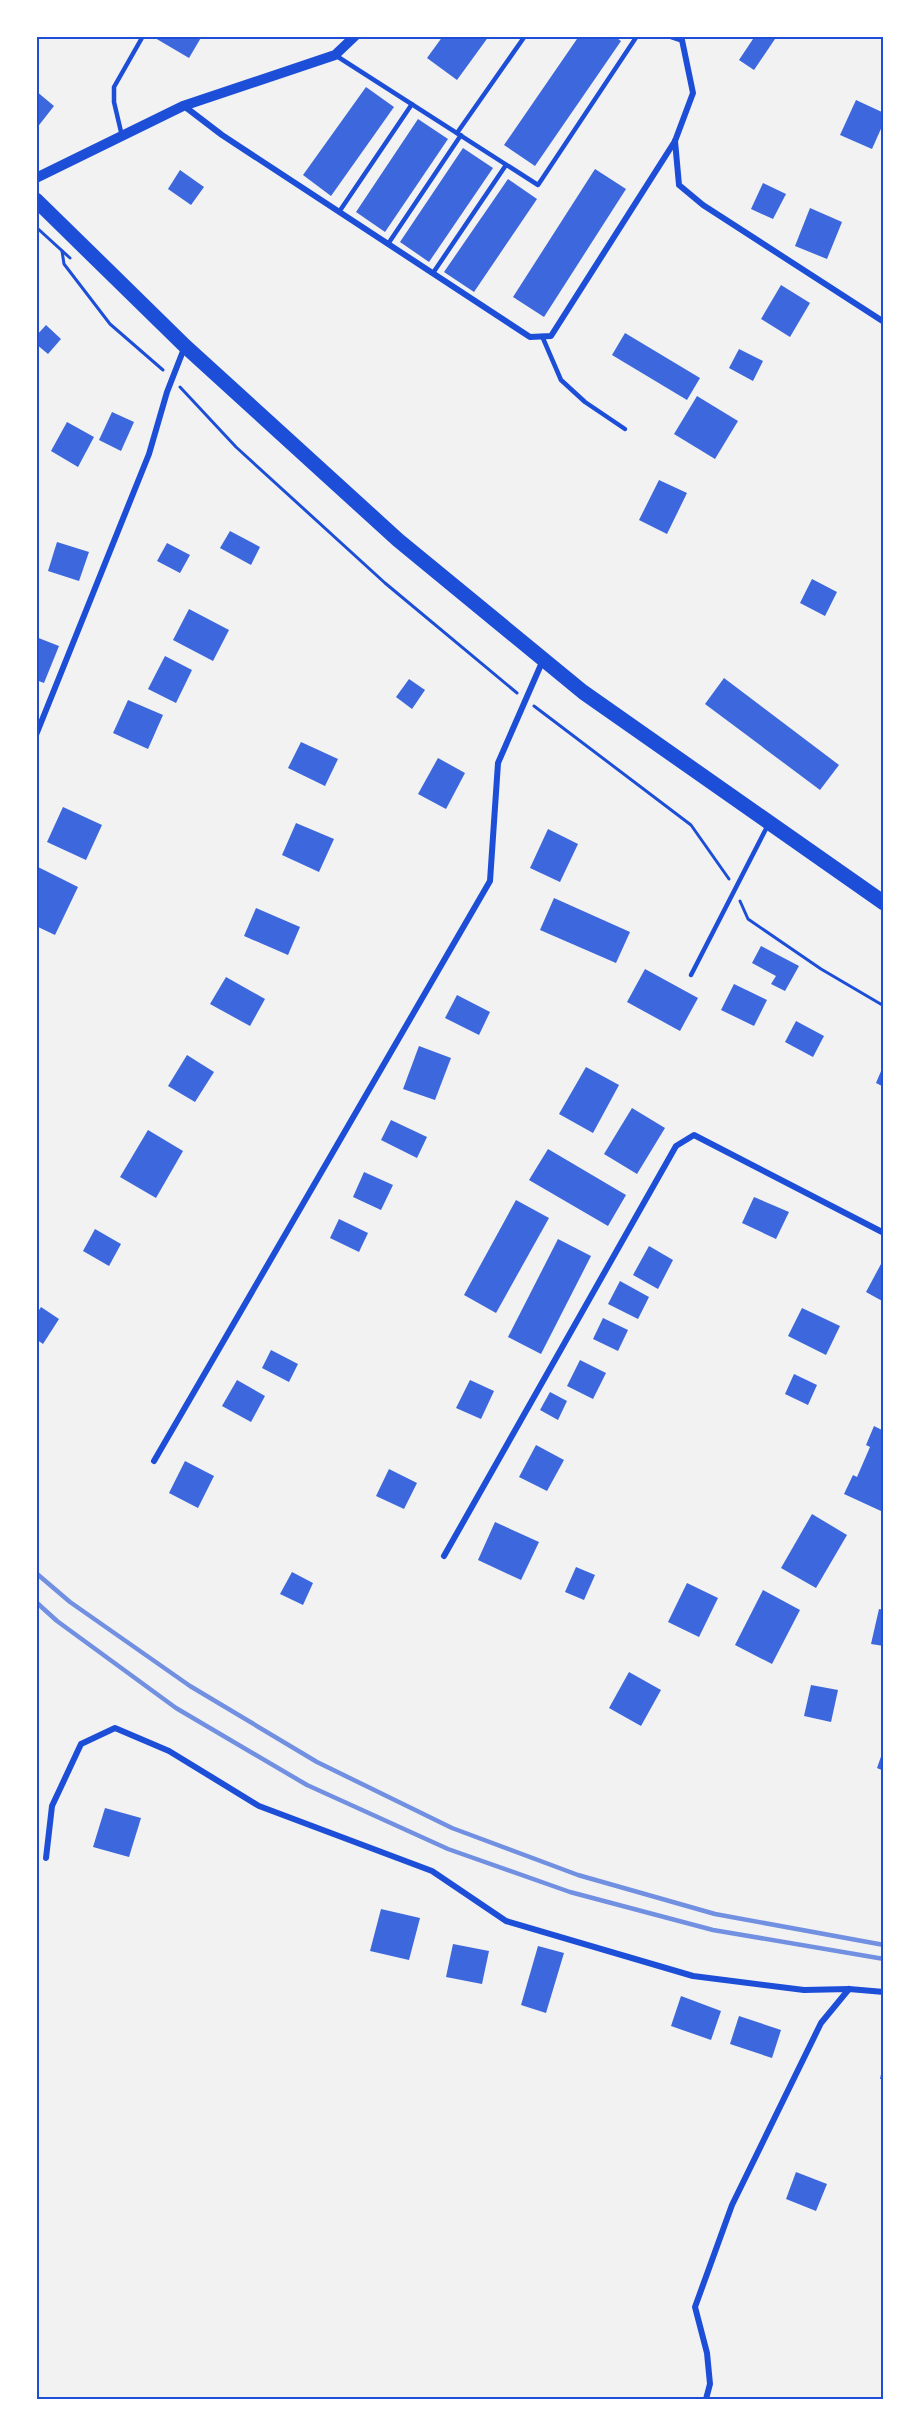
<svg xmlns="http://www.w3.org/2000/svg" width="920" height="2435" font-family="Mulish,sans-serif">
<rect width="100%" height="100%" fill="#f2f2f2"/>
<g fill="#3d67dc">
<polygon points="156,36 202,36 189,58 155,38"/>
<polygon points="443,36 489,36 457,80 427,58"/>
<polygon points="579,36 614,36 621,41 535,166 504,145"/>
<polygon points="755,36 777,36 754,70 739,60"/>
<polygon points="366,87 394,107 331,196 303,175"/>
<polygon points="36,91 54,106 36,129"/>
<polygon points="856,100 884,113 884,122 872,149 840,135"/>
<polygon points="418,119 448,139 385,232 356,212"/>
<polygon points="463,148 493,168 429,262 400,242"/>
<polygon points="595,169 626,189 544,317 513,297"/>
<polygon points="180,170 204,187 191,205 168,189"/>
<polygon points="508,179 537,199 474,292 444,272"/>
<polygon points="763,183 786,194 773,219 751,209"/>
<polygon points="810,208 842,222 827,259 795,246"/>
<polygon points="781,285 810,303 790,337 761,319"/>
<polygon points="46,325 61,339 48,354 36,344 36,336"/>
<polygon points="625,333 700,378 687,400 612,355"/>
<polygon points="739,349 763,361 753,381 729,368"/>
<polygon points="697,396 738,421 715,459 674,434"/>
<polygon points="112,412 134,422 121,451 99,440"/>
<polygon points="67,422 94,437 78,467 51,451"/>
<polygon points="659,480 687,493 667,534 639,520"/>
<polygon points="230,531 260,547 251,565 220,548"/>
<polygon points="57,542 89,552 79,581 48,571"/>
<polygon points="167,543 190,555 180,573 157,561"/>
<polygon points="812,579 837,592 825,616 800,603"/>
<polygon points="189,609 229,630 213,661 173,640"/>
<polygon points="36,637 59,646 44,683 36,680"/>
<polygon points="165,656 192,670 176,703 148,689"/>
<polygon points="724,678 839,765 820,790 705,704"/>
<polygon points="409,679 425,690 412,709 396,697"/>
<polygon points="128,700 163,715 148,749 113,733"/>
<polygon points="301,742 338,759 325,786 288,768"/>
<polygon points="438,758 465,773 446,809 418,794"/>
<polygon points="63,807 102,825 86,860 47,842"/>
<polygon points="296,823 334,839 319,872 282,855"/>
<polygon points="548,829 578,844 560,882 530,868"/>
<polygon points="36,866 78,887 55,935 36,926"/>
<polygon points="554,898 630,932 616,963 540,930"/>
<polygon points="256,908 300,927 288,955 244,936"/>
<polygon points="761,946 799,966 785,991 771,984 776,976 752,963"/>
<polygon points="645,969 698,998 680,1031 627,1002"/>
<polygon points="226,977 265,999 250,1026 210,1004"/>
<polygon points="734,984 767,1000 754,1026 721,1010"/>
<polygon points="457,995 490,1012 479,1035 445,1018"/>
<polygon points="796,1021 824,1036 813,1057 785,1042"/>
<polygon points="419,1046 451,1058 435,1100 403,1089"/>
<polygon points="187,1055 214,1072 195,1102 168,1086"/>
<polygon points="884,1064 884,1087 876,1083"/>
<polygon points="586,1067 619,1085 593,1133 559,1114"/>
<polygon points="632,1108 665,1128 637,1174 604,1154"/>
<polygon points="391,1120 427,1137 417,1158 381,1140"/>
<polygon points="148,1130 183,1151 156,1198 120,1177"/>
<polygon points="548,1149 626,1195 608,1226 529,1180"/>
<polygon points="364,1172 393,1185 381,1210 353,1197"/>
<polygon points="754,1197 789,1212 776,1239 742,1223"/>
<polygon points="516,1200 549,1218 496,1313 464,1295"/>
<polygon points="339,1219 368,1233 359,1252 330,1238"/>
<polygon points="95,1229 121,1244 109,1266 83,1251"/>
<polygon points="558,1239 591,1256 541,1354 508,1337"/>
<polygon points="649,1246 673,1260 658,1289 633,1275"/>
<polygon points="881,1264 884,1266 884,1302 866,1292"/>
<polygon points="620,1281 649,1297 638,1319 608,1304"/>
<polygon points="41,1307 59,1319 43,1344 36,1339 36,1315"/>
<polygon points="802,1308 840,1326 826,1355 788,1336"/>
<polygon points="603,1318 628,1330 618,1351 593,1339"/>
<polygon points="271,1350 298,1364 289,1382 262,1368"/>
<polygon points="580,1360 606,1373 593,1399 567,1386"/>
<polygon points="794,1374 817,1385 808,1405 785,1394"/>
<polygon points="237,1380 265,1396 251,1422 222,1406"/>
<polygon points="470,1380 494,1391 481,1419 456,1408"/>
<polygon points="550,1392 567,1401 558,1420 540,1410"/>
<polygon points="874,1426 884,1431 884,1505 881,1511 844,1494 853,1475 857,1477 870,1447 866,1445"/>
<polygon points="536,1445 564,1460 547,1491 519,1477"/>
<polygon points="185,1461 214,1476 198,1508 169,1493"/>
<polygon points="389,1469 417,1483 404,1509 376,1496"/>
<polygon points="812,1514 847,1535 816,1588 781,1568"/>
<polygon points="495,1522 539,1542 521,1580 478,1560"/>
<polygon points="576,1567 595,1575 584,1600 565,1592"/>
<polygon points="292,1572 313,1583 303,1605 280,1594"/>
<polygon points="687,1583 718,1598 699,1637 668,1622"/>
<polygon points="763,1590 800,1610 772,1664 735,1645"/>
<polygon points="879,1609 884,1610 884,1646 871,1644"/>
<polygon points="629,1672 661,1690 641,1726 609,1708"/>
<polygon points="811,1685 838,1690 831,1722 804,1716"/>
<polygon points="884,1748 884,1771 877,1768"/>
<polygon points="105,1808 141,1818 129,1857 93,1847"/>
<polygon points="381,1909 420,1918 409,1960 370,1951"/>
<polygon points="453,1944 489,1951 482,1984 446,1977"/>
<polygon points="538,1946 564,1953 546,2013 521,2005"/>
<polygon points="681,1996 721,2011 711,2040 671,2026"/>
<polygon points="739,2016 781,2030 772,2058 730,2044"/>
<polygon points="883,2065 884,2065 884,2079 880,2079"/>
<polygon points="796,2172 827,2184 816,2211 786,2199"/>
</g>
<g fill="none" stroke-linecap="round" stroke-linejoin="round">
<g stroke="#1d4ed8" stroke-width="3">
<polyline points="36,227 70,258"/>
<polyline points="62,251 64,264 110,324 163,370"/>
<polyline points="180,387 236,447 385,583 517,693"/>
<polyline points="534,706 691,825 729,879"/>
<polyline points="740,901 748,919 821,969 884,1006"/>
</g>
<g stroke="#1d4ed8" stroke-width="4.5">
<polyline points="335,55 538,185 637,36"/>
<polyline points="457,133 525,36"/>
<polyline points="122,136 114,102 114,87 143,36"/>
<polyline points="339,212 412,104"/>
<polyline points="388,244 461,135"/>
<polyline points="433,273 506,165"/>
<polyline points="542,336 561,380 585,402 625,429"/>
<polyline points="691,975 768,825"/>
</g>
<g stroke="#1d4ed8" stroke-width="6">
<polyline points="184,106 222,135 530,337 551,336 675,141 693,93 682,40 670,36"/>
<polyline points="675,141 679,185 703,205 884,322"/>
<polyline points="36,735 149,454 167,392 185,346"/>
<polyline points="154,1461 490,881 498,763 543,660"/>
<polyline points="444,1556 676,1146 694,1135 884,1233"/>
<polyline points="46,1858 52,1806 81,1744 115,1728 169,1751 259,1806 432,1871 506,1921 693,1976 804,1990 849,1989 884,1992"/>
<polyline points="706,2399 710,2384 707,2353 695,2307 732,2205 821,2023 849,1989"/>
</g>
<polyline stroke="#1d4ed8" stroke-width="10" points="36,178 183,106 335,55 355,36"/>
<polyline stroke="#1d4ed8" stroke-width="15" points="36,200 185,346 398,540 583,692 884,903"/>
<g stroke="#7290e2" stroke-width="4.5">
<polyline points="36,1573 70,1602 190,1686 317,1762 452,1828 578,1875 715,1914 884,1945"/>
<polyline points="36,1602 57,1621 176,1708 307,1785 448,1849 570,1892 713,1930 884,1959"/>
</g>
</g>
<rect width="920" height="2435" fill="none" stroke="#ffffff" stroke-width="75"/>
<rect x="38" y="38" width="844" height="2360" fill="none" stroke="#1d4ed8" stroke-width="2"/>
</svg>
